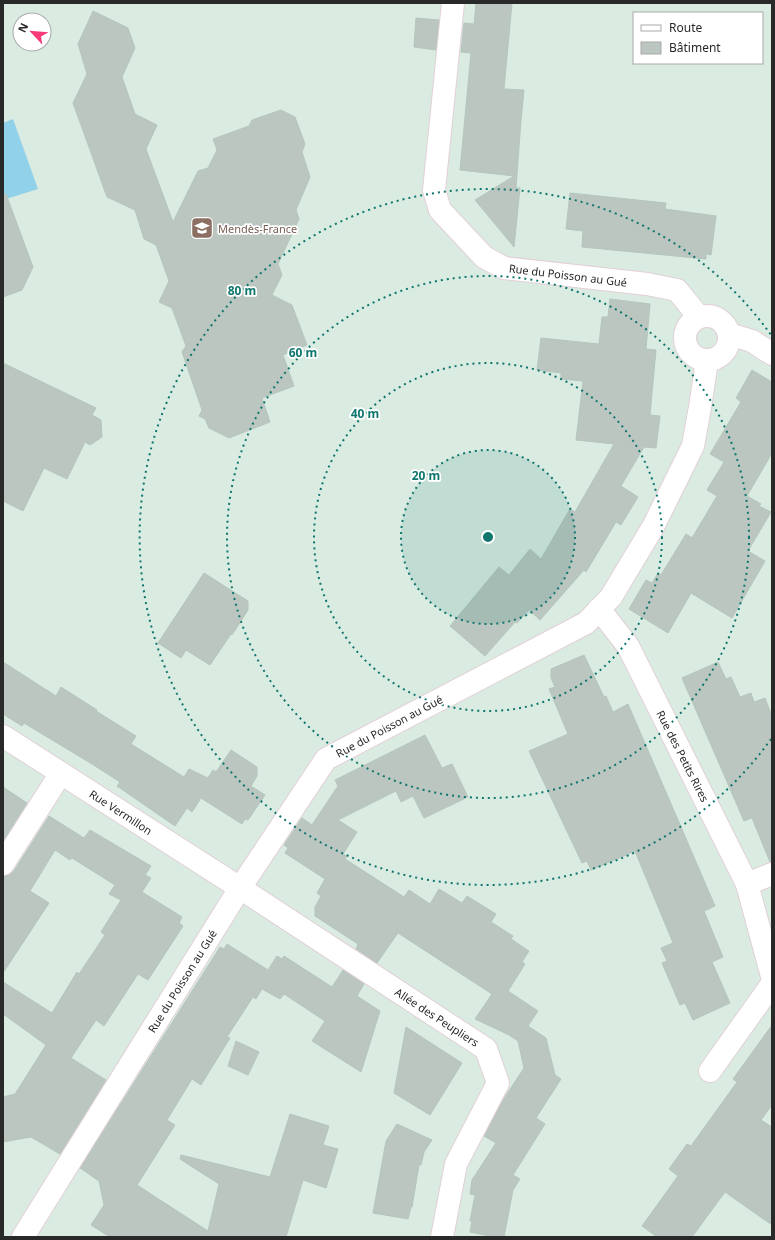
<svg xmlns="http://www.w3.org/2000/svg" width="775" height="1240" font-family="'Noto Sans',sans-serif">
<rect width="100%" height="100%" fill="#daebe2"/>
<polygon fill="#92d1ea" points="13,119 38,189 3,200 3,123"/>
<g fill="#bac6bf" stroke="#b4c6bd">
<polygon points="476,3 512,3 504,89 524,90 521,120 516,188 520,188 514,247 475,200 514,176 460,170 471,53 461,52 464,23 474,24"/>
<polygon points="93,11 128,28 135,48 122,77 135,114 157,125 146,149 173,222 198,171 208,168 217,150 213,139 249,126 252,120 281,110 295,117 305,144 302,152 310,177 296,210 299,219 278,264 282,275 272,295 292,305 307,345 283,355 294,386 262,398 270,422 229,438 209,428 205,419 199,416 202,410 182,352 186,346 172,308 159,302 169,281 156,245 144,239 135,210 107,197 73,103 87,74 78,44"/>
<polygon points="416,18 439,20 436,50 414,47"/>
<polygon points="570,193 666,203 665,209 716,216 711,255 706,254 706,259 582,247 583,231 566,229"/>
<polygon points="3,194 6,194 33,267 22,290 3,297"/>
<polygon points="610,299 650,304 646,349 656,350 650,415 660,416 656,448 644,447 621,486 638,497 621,525 616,522 586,572 584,570 540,620 529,610 517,623 515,622 485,656 450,626 499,567 509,575 530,549 541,559 570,509 575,512 614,444 576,440 583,381 561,379 561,373 537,370 541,338 599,344 602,317 608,317"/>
<polygon points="3,363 96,408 92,415 101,420 102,437 90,445 85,442 67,479 44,468 23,511 3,501"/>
<polygon points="752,370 772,382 772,453 747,496 761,504 759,506 771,512 748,551 765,561 732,618 691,593 668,633 629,609 646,580 652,583 658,573 661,575 686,534 692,538 717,496 707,490 724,462 710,454 741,402 736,398"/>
<polygon points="204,573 248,601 248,610 232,635 231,634 210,665 186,650 181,658 158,643"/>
<polygon points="584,655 604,697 606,696 613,712 628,704 715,906 704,911 723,957 712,962 730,1003 693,1020 685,1003 680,1005 662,963 667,961 661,948 673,943 635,851 591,870 587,861 582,863 529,751 568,734 549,689 555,687 551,678 551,669"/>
<polygon points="3,662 56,696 61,687 97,710 96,711 136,736 131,744 184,777 189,769 208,778 213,770 216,772 231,750 257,767 257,776 251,786 265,795 248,820 245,819 242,824 201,798 192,812 187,808 175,826 117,786 120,782 92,764 24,723 22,726 3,714"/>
<polygon points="718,662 726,679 731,677 740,697 751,693 754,702 765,698 772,716 772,862 770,862 752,818 744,821 682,678"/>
<polygon points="425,735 442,768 452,764 468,797 424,818 413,796 401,802 396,791 338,820 357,832 343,854 347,856 345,859 404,897 409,890 430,904 439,889 462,903 467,896 496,914 491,922 513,936 511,939 529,951 522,962 525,964 508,991 538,1011 528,1026 546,1038 555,1075 561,1079 536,1118 545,1124 513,1175 520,1179 513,1190 504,1237 494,1237 470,1232 472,1221 470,1221 475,1195 470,1194 472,1180 496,1143 484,1136 503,1100 524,1068 518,1041 509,1035 475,1019 492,994 398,933 377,963 356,949 358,944 315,916 315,907 321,896 317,893 325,879 285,853 288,848 284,845 302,818 312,825 338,786 335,780"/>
<polygon points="3,787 27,803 3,841"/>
<polygon points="49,816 84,838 90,830 151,866 145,875 151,878 142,892 182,917 179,923 183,926 148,980 138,974 104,1026 96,1020 71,1058 106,1080 60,1154 31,1137 3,1142 3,1097 15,1094 46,1045 3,1014 3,982 52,1013 77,972 79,974 105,935 101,932 121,900 109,894 115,885 72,858 70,860 55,850 30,891 49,903 3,973 3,876 9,875 14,871"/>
<polygon points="227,944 268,970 277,956 282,959 284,956 332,987 343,970 364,984 357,996 380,1011 361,1072 312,1041 325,1021 284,994 280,999 262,989 256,999 253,997 227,1037 230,1038 201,1085 192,1079 167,1120 175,1125 137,1185 208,1231 219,1184 180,1159 181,1155 270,1177 290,1114 329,1126 323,1145 338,1149 326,1188 303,1180 286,1237 110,1237 91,1225 104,1205 99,1181 80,1168 220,947 224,949"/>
<polygon points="772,1025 772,1105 761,1120 772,1127 772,1225 725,1192 692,1237 657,1237 642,1226 678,1176 669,1169 687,1144 691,1146 737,1082 733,1079"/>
<polygon points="406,1027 462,1063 430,1115 394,1093"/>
<polygon points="236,1041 259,1052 248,1075 228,1066"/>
<polygon points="397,1124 432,1140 424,1152 421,1165 419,1165 412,1207 411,1207 408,1219 373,1213 386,1141"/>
</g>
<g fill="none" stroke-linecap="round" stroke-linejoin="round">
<g stroke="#e2d0d6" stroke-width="24">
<g id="street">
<polyline points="453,3 434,190 440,210 484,257 504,268 647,284 677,290 699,317"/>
<circle cx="707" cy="338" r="22"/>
<polyline points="729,334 752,341 772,354"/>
<polyline points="599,609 628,646 747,884 772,874"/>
<polyline points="3,736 240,888 486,1049 498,1083 456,1164 442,1237"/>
<polyline points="3,864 61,773"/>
<polyline points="747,884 772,976"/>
<polyline points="710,1071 772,984"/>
<polyline points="23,1237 240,888 326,759 586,623 611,597 653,527 693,446 700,407 707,361"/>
</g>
</g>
<use href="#street" stroke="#fff" stroke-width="22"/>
</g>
<circle cx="488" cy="537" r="87" fill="#0f766e" fill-opacity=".12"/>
<g fill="none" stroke="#0f766e" stroke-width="2" stroke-dasharray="2 4">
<circle cx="488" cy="537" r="87"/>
<circle cx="488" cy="537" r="174"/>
<circle cx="488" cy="537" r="261"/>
<path d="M771 739A348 348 0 1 1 771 335"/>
</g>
<defs>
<g id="school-square" transform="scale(1.15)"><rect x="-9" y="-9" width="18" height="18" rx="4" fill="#8d6e63" stroke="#fff"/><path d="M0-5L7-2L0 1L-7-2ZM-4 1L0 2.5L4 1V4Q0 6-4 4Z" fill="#fff"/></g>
</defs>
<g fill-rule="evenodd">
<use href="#school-square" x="202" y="228"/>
</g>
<g text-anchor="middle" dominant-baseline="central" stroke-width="3.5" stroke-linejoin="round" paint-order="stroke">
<g font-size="11" fill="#785e54" stroke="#fff" text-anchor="start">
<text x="218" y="228">Mendès-France</text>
</g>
<g font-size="11" fill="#292929" stroke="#fff">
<text transform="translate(568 275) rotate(7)">Rue du Poisson au Gué</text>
<text transform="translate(389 726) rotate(-28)">Rue du Poisson au Gué</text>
<text transform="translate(683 756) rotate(63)">Rue des Petits Rires</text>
<text transform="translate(121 812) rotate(33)">Rue Vermillon</text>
<text transform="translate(182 981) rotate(-58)">Rue du Poisson au Gué</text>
<text transform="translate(437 1017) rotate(33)">Allée des Peupliers</text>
</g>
</g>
<circle cx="488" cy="537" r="6" fill="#0f766e" stroke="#fff" stroke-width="2"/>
<g font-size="12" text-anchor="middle" font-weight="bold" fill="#0f766e" stroke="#fff" stroke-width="3.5" stroke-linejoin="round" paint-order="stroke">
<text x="242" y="295">80 m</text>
<text x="303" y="357">60 m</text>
<text x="365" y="418">40 m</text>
<text x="426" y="480">20 m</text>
</g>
<rect width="775" height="1240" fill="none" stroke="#292929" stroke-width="8"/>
<rect x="633" y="12" width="130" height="52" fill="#ffffff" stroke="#a9a9a9"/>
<rect x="641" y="25" width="20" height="6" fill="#ffffff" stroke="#a9a9a9"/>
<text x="669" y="32" font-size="12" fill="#292929">Route</text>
<rect x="641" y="42" width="20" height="12" fill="#bac6bf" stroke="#a9a9a9"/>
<text x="669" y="52" font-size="12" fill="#292929">Bâtiment</text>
<g transform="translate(32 32) rotate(296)"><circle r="19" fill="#ffffff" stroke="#a9a9a9"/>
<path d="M0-3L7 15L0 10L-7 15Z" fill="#f93978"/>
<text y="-6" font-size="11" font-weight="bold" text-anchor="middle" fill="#292929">N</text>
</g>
</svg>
